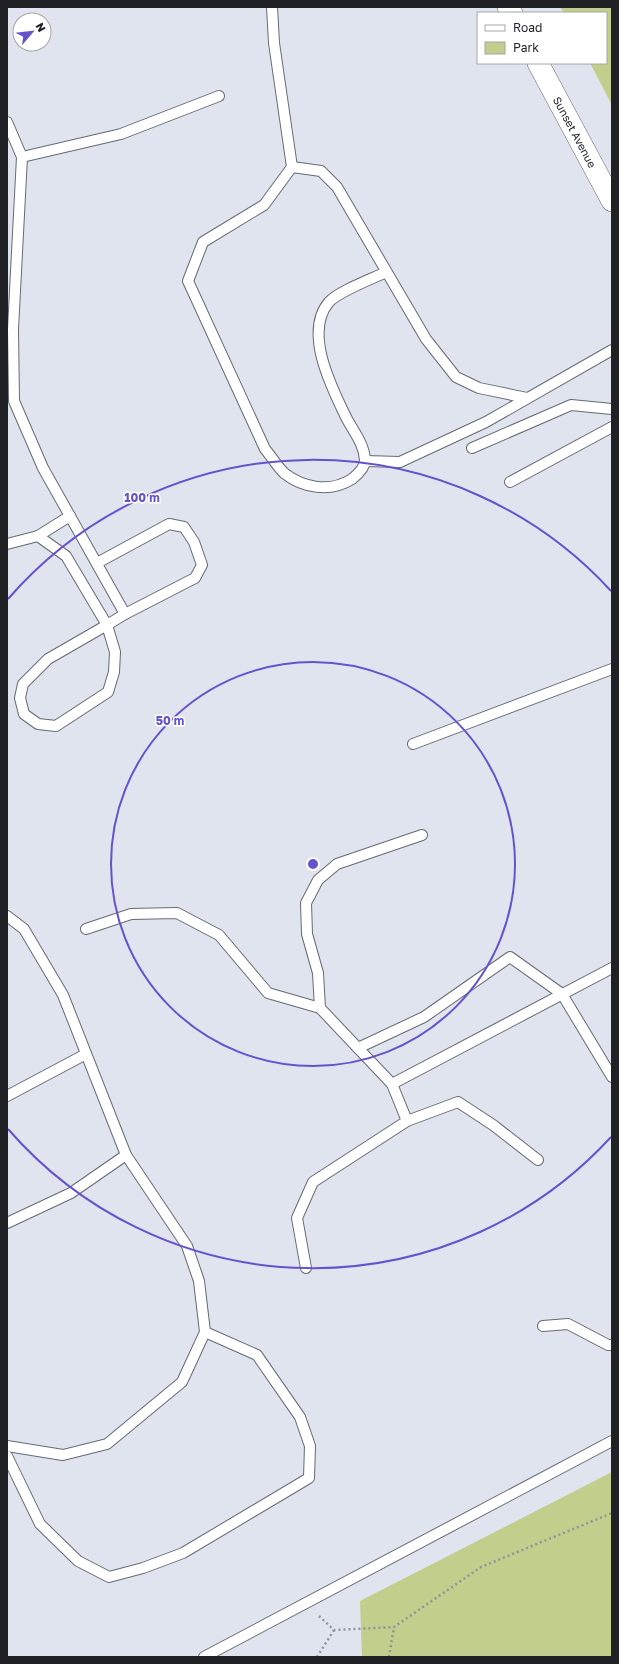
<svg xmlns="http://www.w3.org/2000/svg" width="619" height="1664" font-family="'Golos Text',sans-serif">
<rect width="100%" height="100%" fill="#dfe4ef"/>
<g fill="#c2ce8b">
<polygon points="560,7 612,7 612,105 590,63 606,63 606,13 564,13"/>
<polygon points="612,1472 612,1657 362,1657 360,1601"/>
</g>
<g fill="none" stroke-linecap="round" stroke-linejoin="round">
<g stroke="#656a73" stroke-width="12">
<g id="lane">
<path d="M 272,7 L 274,43 L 292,167 L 264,205 L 203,242 L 188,281 L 265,449 C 271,456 277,466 284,473 C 303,488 330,493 352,479 C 357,475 365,468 365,460 C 364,442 351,429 344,413 C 330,384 304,331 329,302 C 339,291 372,279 386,272"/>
<polyline points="7,122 22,157 13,329 14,401 43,468 125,614"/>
<polyline points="22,157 121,134 219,96"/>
<polyline points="292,167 321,171 337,187 426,339 456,377 479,388 527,398"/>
<polyline points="472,448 571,405 612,409"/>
<polyline points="365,461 400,462 486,422 612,350"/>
<polyline points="510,482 612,427"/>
<polyline points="38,536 70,516"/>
<polyline points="7,544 38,536 66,556 107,625 115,652 114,672 108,692 56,726 38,724 24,714 20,698 23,684 48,659 107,625 125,614 195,578 202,565 194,542 184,527 169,524 97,563"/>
<polyline points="413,744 612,669"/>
<polyline points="422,835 337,864 318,880 306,903 307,934 318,973 320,1008 392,1084 612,968"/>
<polyline points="7,916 24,929 63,995 126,1155 187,1246 199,1281 205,1332 182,1382 107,1444 63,1455 7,1446"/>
<polyline points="86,929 131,914 177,913 219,935 268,993 320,1008"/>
<polyline points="358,1048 424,1017 510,957 562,994 612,1077"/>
<polyline points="7,1096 86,1054"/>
<polyline points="407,1121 458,1102 493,1125 538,1160"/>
<polyline points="7,1223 71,1193 126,1155"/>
<polyline points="306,1268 297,1218 313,1182 407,1121 392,1084"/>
<polyline points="543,1326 568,1324 608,1345 612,1345"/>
<polyline points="7,1456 40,1524 78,1561 109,1577 143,1568 183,1553 309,1478 310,1446 300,1417 257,1355 205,1332"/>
<polyline points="204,1657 612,1441"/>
</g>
</g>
<g stroke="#656a73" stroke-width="22">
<g id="street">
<polyline points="508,7 512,13"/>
<polyline points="538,63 612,201"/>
</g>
</g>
<g stroke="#90939b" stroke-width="2.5" stroke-dasharray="2 3" stroke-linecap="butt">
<polyline points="319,1616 334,1630 394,1627 481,1567 612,1513"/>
<polyline points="317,1657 334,1630"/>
<polyline points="389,1657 394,1627"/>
</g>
<use href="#lane" stroke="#fff" stroke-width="10"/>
<use href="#street" stroke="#fff" stroke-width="21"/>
</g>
<g fill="none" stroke="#6453cc" stroke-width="2">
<circle cx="313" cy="864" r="202"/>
<path d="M611 1137A404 404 0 0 1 8 1129M8 599A404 404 0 0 1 611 591"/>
</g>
<g text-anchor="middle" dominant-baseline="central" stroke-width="3" stroke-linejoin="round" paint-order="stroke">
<g font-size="11" fill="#1f2125" stroke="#fff">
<text transform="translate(575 132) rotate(62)">Sunset Avenue</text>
</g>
</g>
<circle cx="313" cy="864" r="6" fill="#6453cc" stroke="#fff" stroke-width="2"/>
<g font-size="12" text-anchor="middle" font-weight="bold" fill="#6453cc" stroke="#fff" stroke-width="3" stroke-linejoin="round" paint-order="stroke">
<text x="142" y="502">100 m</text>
<text x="170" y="725">50 m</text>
</g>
<rect width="619" height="1664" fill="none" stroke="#1f2125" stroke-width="16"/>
<rect x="477" y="12" width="130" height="52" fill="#ffffff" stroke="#a5a6a8"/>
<rect x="485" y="25" width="20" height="6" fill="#ffffff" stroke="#a5a6a8"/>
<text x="513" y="32" font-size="12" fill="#1f2125">Road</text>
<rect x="485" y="42" width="20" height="12" fill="#c2ce8b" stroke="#a5a6a8"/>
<text x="513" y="52" font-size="12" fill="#1f2125">Park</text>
<g transform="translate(32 32) rotate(62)"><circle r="19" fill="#ffffff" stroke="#a5a6a8"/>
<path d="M0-3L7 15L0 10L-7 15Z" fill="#6453cc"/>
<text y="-6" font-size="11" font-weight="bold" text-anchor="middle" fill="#1f2125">N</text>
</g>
</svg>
